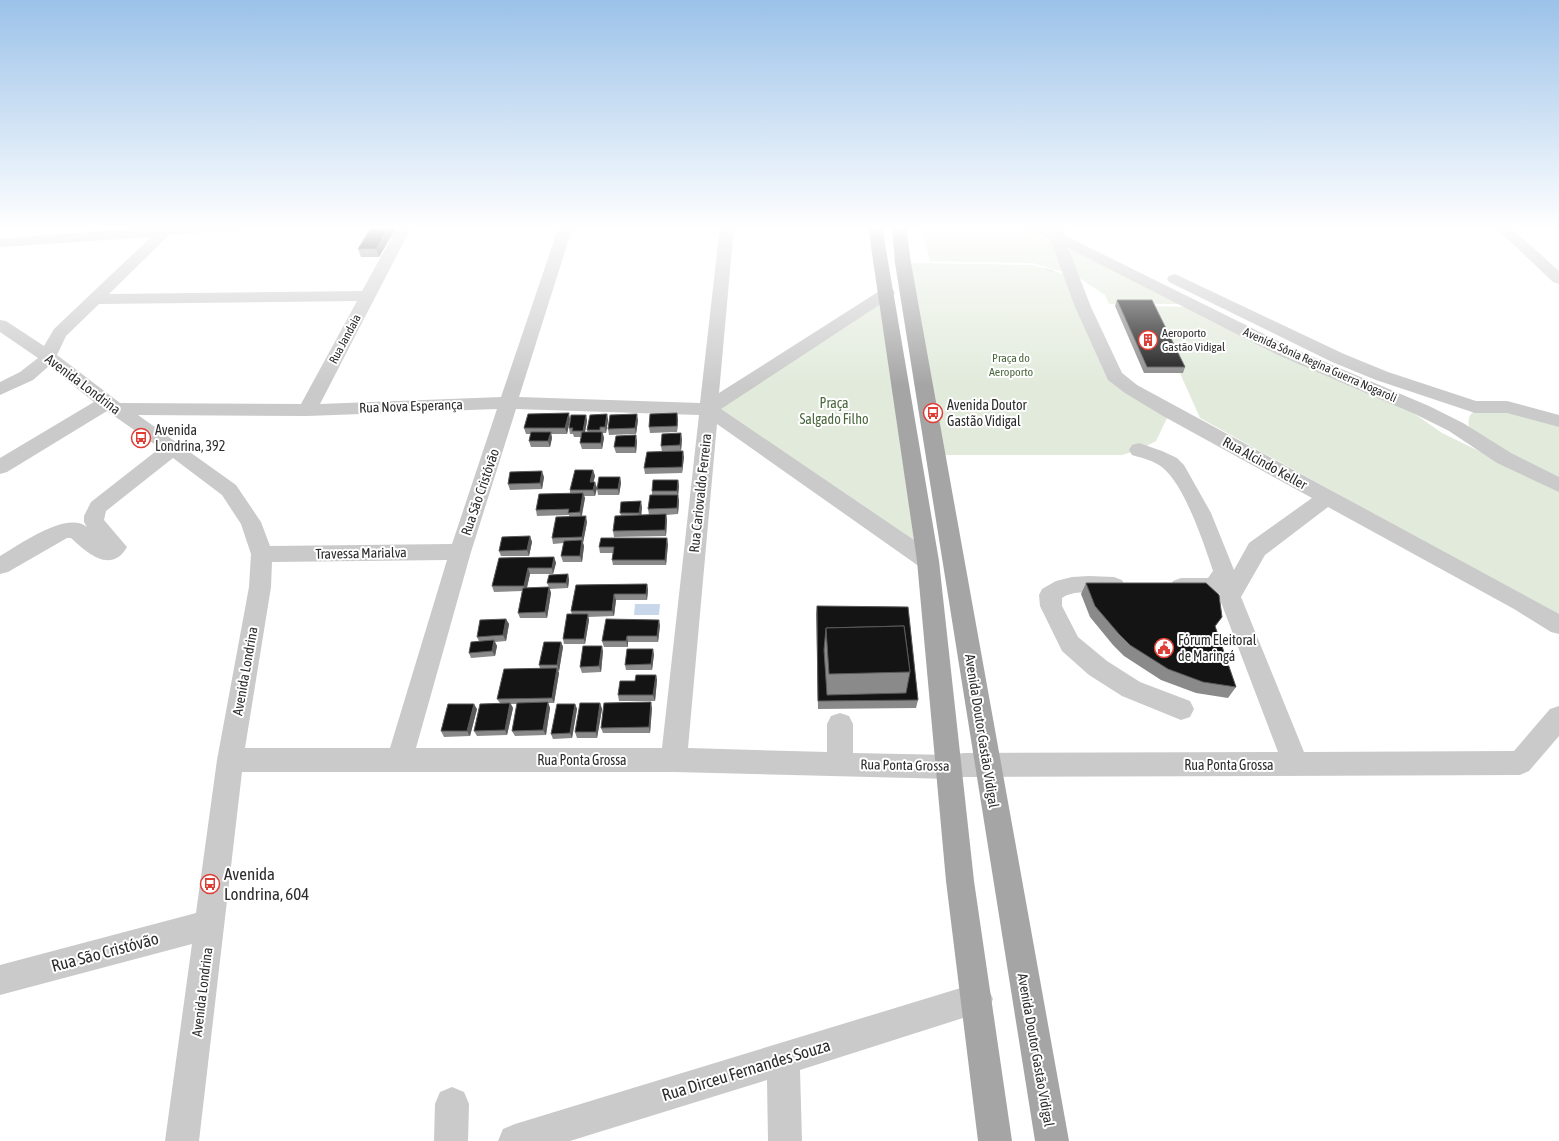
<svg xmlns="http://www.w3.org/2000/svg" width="1559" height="1141" font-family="'Asap Condensed',sans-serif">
<rect width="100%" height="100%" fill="#fff"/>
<g fill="#e1eadb">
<polygon points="921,226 1028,226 1182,304 1109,304 1105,295 1075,275 1032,263 930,261"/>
<polygon points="903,263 1030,265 1046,268 1071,277 1106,360 1170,412 1156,441 1139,450 1122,455 937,455"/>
<polygon points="887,293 928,561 708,409"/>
<polygon points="1150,306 1186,307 1412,412 1442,433 1559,490 1559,616 1200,418"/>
<path d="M 1491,407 L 1559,423 L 1559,482 L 1505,456 L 1469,427 C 1466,411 1478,408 1491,407 Z"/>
</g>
<polygon fill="#c8d8ea" points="635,604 660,604 659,615 634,615"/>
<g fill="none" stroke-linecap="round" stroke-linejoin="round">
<polyline stroke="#cacaca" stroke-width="2" stroke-dasharray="1.5 1.5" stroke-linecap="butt" points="1046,269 1054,271"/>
<g fill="#cacaca" fill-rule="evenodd">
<path d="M 162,226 L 244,226 L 242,229 L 237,230 L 169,235 L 109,294 L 362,291 L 398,226 L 412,226 L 320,404 L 501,397 L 559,226 L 573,226 L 519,397 L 700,403 L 720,226 L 734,226 L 719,393 L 881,290 L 887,288 L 893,290 L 895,293 L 893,296 L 721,409 L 936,555 L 939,561 L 936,567 L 928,569 L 920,567 L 717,424 L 688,748 L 827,752 L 827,724 L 831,716 L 840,713 L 849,716 L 853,724 L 853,753 L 950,755 L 964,753 L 1278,752 L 1219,597 L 1220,594 C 1207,598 1187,598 1173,593 L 1170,587 L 1173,581 L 1181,578 L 1208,578 L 1213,571 C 1204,544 1185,486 1163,468 C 1155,461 1142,458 1132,455 L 1129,450 L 1132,445 L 1139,443 L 1162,451 L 1177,458 L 1184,465 L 1211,513 L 1234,570 L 1249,543 L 1312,498 L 1163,416 L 1125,393 L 1108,380 L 1075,307 L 1050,239 L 1030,229 L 1028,226 L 1046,226 L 1051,228 L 1052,226 L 1066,226 L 1064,235 L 1292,348 L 1429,406 L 1463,423 L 1511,453 L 1559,477 L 1559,492 L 1497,463 L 1449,431 L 1415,414 L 1280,356 L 1068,248 L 1091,307 L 1122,373 L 1137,385 L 1559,614 L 1559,634 L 1551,632 L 1514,609 L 1328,507 L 1265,555 L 1241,597 L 1304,752 L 1514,751 L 1550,709 L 1559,706 L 1559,736 L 1529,771 L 1520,775 L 964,777 L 950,779 L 674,772 L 242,772 L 199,1141 L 165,1141 L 192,944 L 0,995 L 0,965 L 196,913 L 217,760 L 249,587 L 251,554 L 241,524 L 222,495 L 173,458 L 106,511 L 104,520 L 127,547 C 111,575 86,552 71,538 L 67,538 L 8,572 L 0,574 L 0,556 C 19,545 67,510 87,527 L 84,522 L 84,516 L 91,502 L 160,448 L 107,411 L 7,472 L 0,474 L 0,458 L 94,402 L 49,366 L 33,380 L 0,395 L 0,382 L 20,372 L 38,358 L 0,332 L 0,320 L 6,321 L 44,346 L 54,329 L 151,237 L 0,247 L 0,239 ZM 357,301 L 301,404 L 120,403 L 57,355 L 66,336 L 99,304 ZM 497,409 L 452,544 L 270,546 L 261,522 L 236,485 L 138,415 L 307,416 ZM 516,409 L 699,415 L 662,748 L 416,748 L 471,552 ZM 447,560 L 390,748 L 245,748 L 271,587 L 272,562 Z"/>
<polygon points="1494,226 1509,226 1559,271 1559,284 1553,282"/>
<polygon points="1175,274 1344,354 1388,372 1476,401 1507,401 1559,415 1559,427 1507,413 1475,413 1376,380 1332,362 1169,282 1167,279 1169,276"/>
<path d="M 1089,576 L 1114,577 L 1122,580 L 1125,586 L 1122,592 C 1104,598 1078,586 1062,598 L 1062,606 L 1078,637 L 1107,661 L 1140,682 L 1190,701 L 1194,709 L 1190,717 L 1181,720 L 1122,696 L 1089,675 L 1062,651 L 1040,606 L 1039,595 L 1042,589 L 1056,581 L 1072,577 Z"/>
<polygon points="977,983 988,988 993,999 988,1010 800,1070 802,1141 768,1141 767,1080 570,1141 498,1141 503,1129 515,1124"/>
<polygon points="452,1087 464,1092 469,1104 468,1141 434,1141 435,1104 440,1092"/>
</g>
<g fill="#a5a5a5" fill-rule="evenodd">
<polygon points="868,226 882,226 939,561 974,881 1012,1141 978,1141 946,881 917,561"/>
<polygon points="892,226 906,226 911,263 1069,1141 1035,1141 895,263"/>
</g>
</g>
<g fill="#8a8a8a">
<polygon points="372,226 397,226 379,257 361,257 358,249"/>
<polygon points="1117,300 1185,367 1183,373 1144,373 1115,306"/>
<polygon points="607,414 608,420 606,433 603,433 604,438 602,449 582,449 580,443 581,437 574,437 573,434 570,434 569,428 586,415 587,421 585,432 588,432 587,430"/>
<polygon points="570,419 567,434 551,434 552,438 550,447 531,447 529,441 531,434 526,434 524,428"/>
<polygon points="678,419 677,432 650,433 649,427"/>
<polygon points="638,420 636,434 609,435 608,429"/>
<polygon points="682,439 681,451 664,452 684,457 682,473 645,474 644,468 662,452 661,446"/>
<polygon points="637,441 636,453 616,453 614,447"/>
<polygon points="593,470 595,476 593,482 597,488 595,496 584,496 585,498 582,516 587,522 583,543 584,546 582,562 563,562 561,556 564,543 553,544 552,538 569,516 569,515 537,516 536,510 570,493 570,490"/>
<polygon points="544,477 542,489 510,490 508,484"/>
<polygon points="620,477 621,483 619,495 598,495 597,489"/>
<polygon points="678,480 679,486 678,496 679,501 678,514 666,515 667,520 666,536 614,537 613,531 621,515 620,513 642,507 641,515 649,515 648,509 652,495 652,491"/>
<polygon points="530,536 532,542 529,556 501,556 499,551"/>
<polygon points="668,544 666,565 613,565 612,560 613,553 600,553 599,547"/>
<polygon points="554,557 556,563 553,574 530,574 527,588 549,587 547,583 568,574 569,580 568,588 550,589 551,593 547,618 520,618 518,613 522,591 494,592 492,586 499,558"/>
<polygon points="1086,583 1222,617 1215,627 1236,687 1228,698 1196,693 1161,680 1124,656 1113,645 1090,617 1081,594"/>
<polygon points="647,584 648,590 647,600 616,600 614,616 588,617 589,620 585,644 564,644 563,639 572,614 571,611 576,585"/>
<polygon points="817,606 908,607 918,700 916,708 818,709 816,614"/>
<polygon points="506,619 509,624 506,641 495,642 497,646 495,656 471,658 469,653 479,641 477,637"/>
<polygon points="660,625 658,642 628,642 628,647 604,647 602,641"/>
<polygon points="561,642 563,647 559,671 558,671 559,673 554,703 548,703 550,708 546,735 515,736 512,731 517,704 511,704 513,708 507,735 477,736 474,731 500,703 497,699 540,668 539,665"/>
<polygon points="603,651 601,672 582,673 580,667"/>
<polygon points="654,654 652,670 626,670 625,665"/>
<polygon points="656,675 657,680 655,701 619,701 618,695 635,681"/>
<polygon points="600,703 602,709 597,738 577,738 575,732"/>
<polygon points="575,704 577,709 572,738 553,739 551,734"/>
<polygon points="652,708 650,733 603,733 601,728"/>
<polygon points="477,709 470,736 444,737 441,731"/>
</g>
<g fill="#5a5a5a">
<polygon points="389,226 397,226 379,257 376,249"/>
<polygon points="569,413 570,419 567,434 565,428"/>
<polygon points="677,413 678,419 677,432"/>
<polygon points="607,414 608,420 606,433 605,427"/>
<polygon points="637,414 638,420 636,434 635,428"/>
<polygon points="586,415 587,421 584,437 583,431"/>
<polygon points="551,432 552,438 550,447 548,441"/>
<polygon points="602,432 604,438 602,449 601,443"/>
<polygon points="681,433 682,439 681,451 680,445"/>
<polygon points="636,435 637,441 636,453 635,447"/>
<polygon points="683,451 684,457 682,473 682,467"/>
<polygon points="593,470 595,476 592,488 590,482"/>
<polygon points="542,471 544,477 542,489 540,483"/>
<polygon points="620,477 621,483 619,495 618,489"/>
<polygon points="678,480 679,486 678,496 679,501 678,514 677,508 678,497 677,491"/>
<polygon points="595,482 597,488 595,496 593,490"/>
<polygon points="583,493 585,498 581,518 580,512"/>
<polygon points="641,501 642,507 641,519 639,513"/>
<polygon points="666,514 667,520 666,536 665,530"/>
<polygon points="586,516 587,522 583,543 582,537"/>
<polygon points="530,536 532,542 529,556 527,550"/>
<polygon points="667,538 668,544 666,565 665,560"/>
<polygon points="582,540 584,546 582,562 580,556"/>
<polygon points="554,557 556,563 553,574 552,568"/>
<polygon points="528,568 530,574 526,591 524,586"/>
<polygon points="568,574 569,580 568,588 566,583"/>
<polygon points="647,584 648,590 647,600 646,594"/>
<polygon points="549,587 551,593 547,618 545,612"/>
<polygon points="614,594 616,600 614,616 612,611"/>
<polygon points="588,614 589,620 585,644 584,639"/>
<polygon points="506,619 509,624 506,641 503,635"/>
<polygon points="659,620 660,625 658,642 657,636"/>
<polygon points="627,636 628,642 628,647 626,641"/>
<polygon points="494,640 497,646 495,656 492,651"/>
<polygon points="561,642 563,647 559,671 557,665"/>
<polygon points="602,646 603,651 601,672 599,666"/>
<polygon points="653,649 654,654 652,670 651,664"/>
<polygon points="557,668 559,673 554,703 552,698"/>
<polygon points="656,675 657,680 655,701 653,695"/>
<polygon points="548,702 550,708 546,735 543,730"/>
<polygon points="651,702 652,708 650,733 649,727"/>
<polygon points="510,703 513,708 507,735 505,730"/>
<polygon points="600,703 602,709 597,738 596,732"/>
<polygon points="474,704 477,709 470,736 467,731"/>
<polygon points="575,704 577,709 572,738 570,733"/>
</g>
<g fill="#141414" stroke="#5a5a5a" fill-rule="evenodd">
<polygon points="372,226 389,226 376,249 358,249"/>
<polygon points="1117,300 1152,300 1185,367 1147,367"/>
<polygon points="569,413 565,428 524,428 528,414"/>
<polygon points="677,413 677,426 649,427 650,414"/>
<polygon points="607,414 605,427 600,427 600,430 587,430 590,415"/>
<polygon points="637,414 635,428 608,429 610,415"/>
<polygon points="571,415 586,415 583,431 572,431 573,428 569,428"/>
<polygon points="531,432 551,432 548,441 529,441"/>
<polygon points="582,432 602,432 601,443 580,443"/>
<polygon points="681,433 680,445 661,446 662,434"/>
<polygon points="636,435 635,447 614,447 616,436"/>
<polygon points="683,451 682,467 644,468 647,452"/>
<polygon points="575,470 593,470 590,482 595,482 593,490 570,490"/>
<polygon points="542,471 540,483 508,484 510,472"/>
<polygon points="599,477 620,477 618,489 597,489"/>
<polygon points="653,480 678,480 677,491 652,491"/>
<polygon points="583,493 580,512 568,513 569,509 536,510 539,494"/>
<polygon points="650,495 678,495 677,508 648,509"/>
<polygon points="641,501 639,513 620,513 621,502"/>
<polygon points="666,514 665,530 613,531 615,516"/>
<polygon points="586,516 582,537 552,538 556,517"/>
<polygon points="530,536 527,550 499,551 502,537"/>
<polygon points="601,538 667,538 665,560 612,560 614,547 599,547"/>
<polygon points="582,540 580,556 561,556 564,541"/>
<polygon points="554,557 552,568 528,568 524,586 492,586 499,558"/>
<polygon points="568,574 566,583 547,583 549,575"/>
<polygon points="1086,583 1206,583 1219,595 1222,617 1215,626 1236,687 1203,682 1168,669 1130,645 1119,634 1095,606"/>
<polygon points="647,584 646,594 614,594 612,611 571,611 576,585"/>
<polygon points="549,587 545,612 518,613 523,588"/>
<path d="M 817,606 L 908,607 L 918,700 L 818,701 ZM 904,626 L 910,672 L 906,693 L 827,695 L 824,650 L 826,628 Z"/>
<polygon points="567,614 588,614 584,639 563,639"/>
<polygon points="506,619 503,635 477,637 480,620"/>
<polygon points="606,619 659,620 657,636 627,636 626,641 602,641"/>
<polygon points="904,626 910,672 829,674 826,628"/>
<polygon points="494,640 492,651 469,653 471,642"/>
<polygon points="544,642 561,642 557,665 539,665"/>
<polygon points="583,646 602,646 599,666 580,667"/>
<polygon points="627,649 653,649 651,664 625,665"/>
<polygon points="557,668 552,698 497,699 504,669"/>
<polygon points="636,675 656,675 653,695 618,695 620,681 635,681"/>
<polygon points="548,702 543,730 512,731 517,703"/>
<polygon points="651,702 649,727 601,728 604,703"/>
<polygon points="510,703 505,730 474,731 480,704"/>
<polygon points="580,703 600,703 596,732 575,732"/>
<polygon points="448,704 474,704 467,731 441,731"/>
<polygon points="557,704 575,704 570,733 551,734"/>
</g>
<linearGradient id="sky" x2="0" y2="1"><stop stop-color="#9bc2e9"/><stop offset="0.59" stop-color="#fff"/><stop offset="1" stop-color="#fff" stop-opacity="0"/></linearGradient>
<rect width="1559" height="386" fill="url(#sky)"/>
<defs>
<g id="building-ring" transform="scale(1)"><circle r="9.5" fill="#fff" stroke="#de3e36" stroke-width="1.5"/><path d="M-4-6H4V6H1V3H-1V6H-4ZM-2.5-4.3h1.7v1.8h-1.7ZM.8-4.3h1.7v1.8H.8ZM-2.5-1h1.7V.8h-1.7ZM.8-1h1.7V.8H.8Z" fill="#de3e36"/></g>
<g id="bus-ring" transform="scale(1)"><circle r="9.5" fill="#fff" stroke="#de3e36" stroke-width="1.5"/><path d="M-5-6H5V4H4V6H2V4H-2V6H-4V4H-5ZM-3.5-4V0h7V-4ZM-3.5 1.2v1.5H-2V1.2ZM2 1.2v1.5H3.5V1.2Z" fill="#de3e36"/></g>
<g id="civic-ring" transform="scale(1)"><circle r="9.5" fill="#fff" stroke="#de3e36" stroke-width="1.5"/><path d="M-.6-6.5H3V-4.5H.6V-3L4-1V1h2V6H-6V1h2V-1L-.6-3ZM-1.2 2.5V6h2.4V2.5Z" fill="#de3e36"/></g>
</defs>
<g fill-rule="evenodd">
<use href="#building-ring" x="1148" y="340"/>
<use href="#bus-ring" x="933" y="413"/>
<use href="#bus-ring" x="141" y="438"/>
<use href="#civic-ring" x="1164" y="648"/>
<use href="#bus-ring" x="210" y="884"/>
</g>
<g text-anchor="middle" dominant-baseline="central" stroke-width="4" stroke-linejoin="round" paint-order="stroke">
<g font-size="12" fill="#2d2d2d" stroke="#fff" text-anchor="start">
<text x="1162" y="333">Aeroporto<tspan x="1162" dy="14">Gastão Vidigal</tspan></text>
</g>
<g font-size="12" fill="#2d2d2d" stroke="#fff">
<text transform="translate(345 339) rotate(-62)">Rua Jandaia</text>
<text transform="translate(1320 365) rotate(24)">Avenida Sônia Regina Guerra Nogaroli</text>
</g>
<g font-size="12" fill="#4b673d" stroke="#fff">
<text x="1011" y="358">Praça do<tspan x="1011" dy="14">Aeroporto</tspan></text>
</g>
<g font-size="14" fill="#2d2d2d" stroke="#fff">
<text transform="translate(83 384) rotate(37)">Avenida Londrina</text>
<text transform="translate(411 406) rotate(-2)">Rua Nova Esperança</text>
<text transform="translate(1265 463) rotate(29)">Rua Alcindo Keller</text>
<text transform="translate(480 492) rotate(-71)">Rua São Cristóvão</text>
<text transform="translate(700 493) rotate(-84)">Rua Cariovaldo Ferreira</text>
<text transform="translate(361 553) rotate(-1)">Travessa Marialva</text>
<text transform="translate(245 671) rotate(-80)">Avenida Londrina</text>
<text transform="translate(982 731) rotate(81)">Avenida Doutor Gastão Vidigal</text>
<text x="582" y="760">Rua Ponta Grossa</text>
<text transform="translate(905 765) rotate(1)">Rua Ponta Grossa</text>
<text x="1229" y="765">Rua Ponta Grossa</text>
<text transform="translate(202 992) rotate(-83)">Avenida Londrina</text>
<text transform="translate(1036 1050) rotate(80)">Avenida Doutor Gastão Vidigal</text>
</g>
<g font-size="14" fill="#4b673d" stroke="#fff">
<text x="834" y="403">Praça<tspan x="834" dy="16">Salgado Filho</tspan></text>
</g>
<g font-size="14" fill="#2d2d2d" stroke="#fff" text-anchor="start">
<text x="947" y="405">Avenida Doutor<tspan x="947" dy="16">Gastão Vidigal</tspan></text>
<text x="155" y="430">Avenida<tspan x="155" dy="16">Londrina, 392</tspan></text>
<text x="1178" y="640">Fórum Eleitoral<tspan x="1178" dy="16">de Maringá</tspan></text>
</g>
<g font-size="17" fill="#2d2d2d" stroke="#fff" text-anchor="start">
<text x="224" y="874">Avenida<tspan x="224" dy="20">Londrina, 604</tspan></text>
</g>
<g font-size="17" fill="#2d2d2d" stroke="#fff">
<text transform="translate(105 952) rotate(-15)">Rua São Cristóvão</text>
<text transform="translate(746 1070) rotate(-17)">Rua Dirceu Fernandes Souza</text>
</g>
</g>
</svg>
